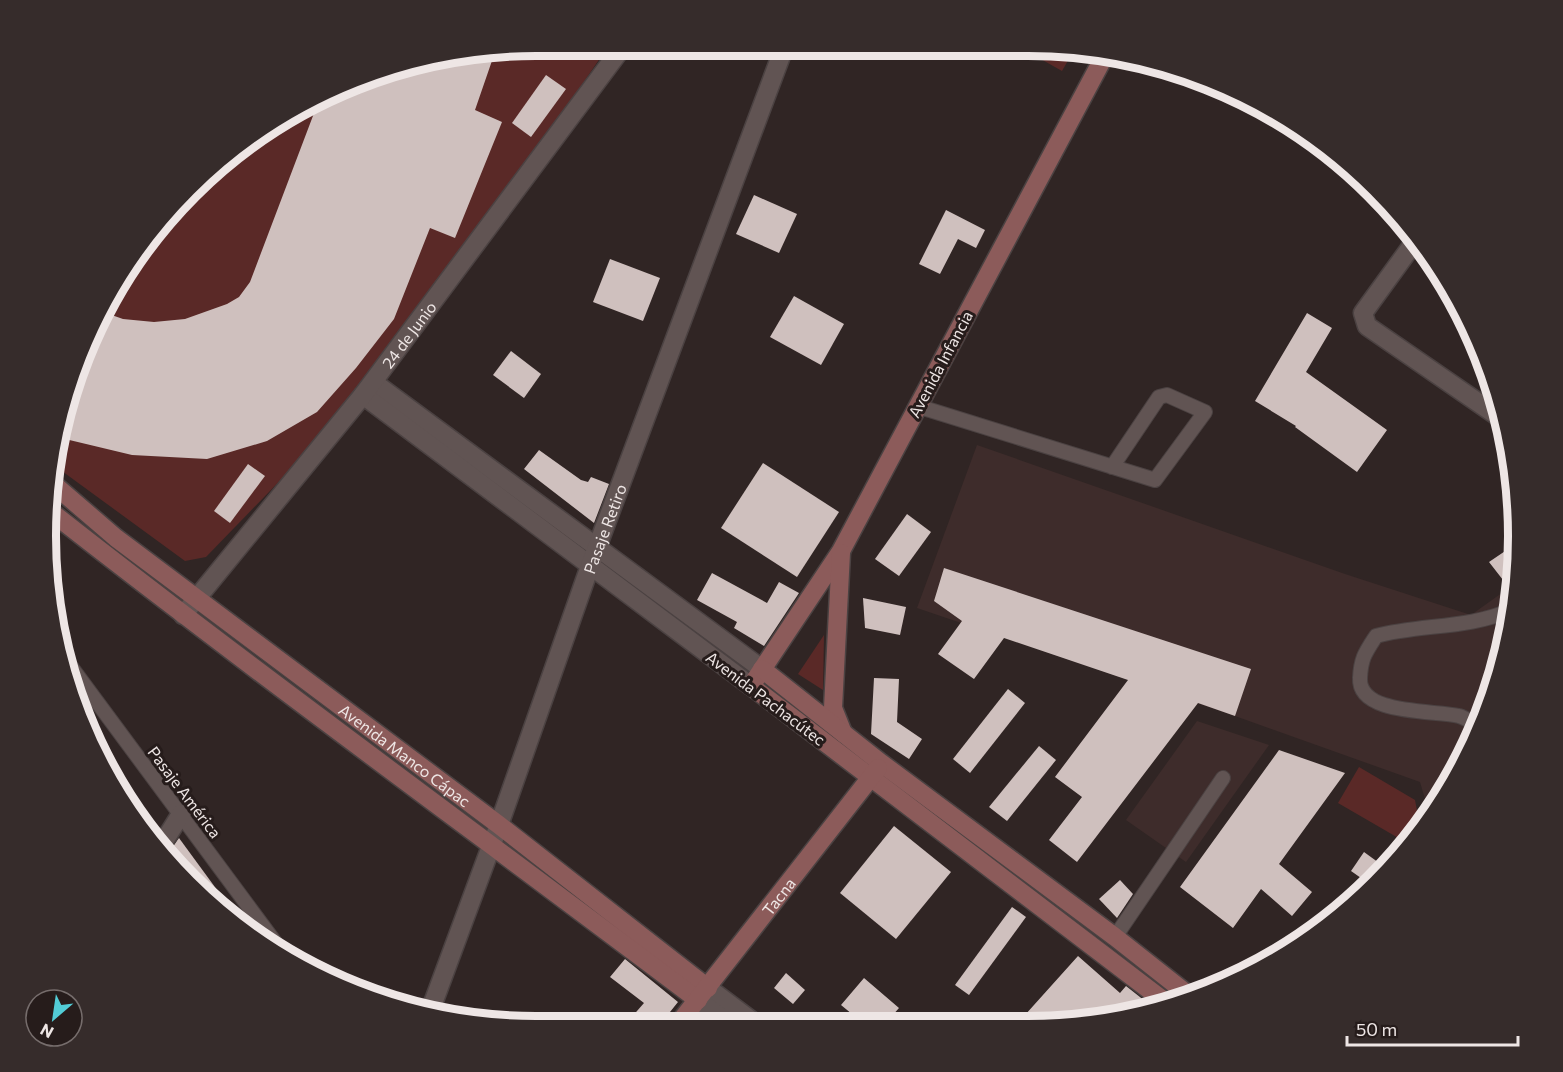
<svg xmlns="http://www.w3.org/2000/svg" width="1563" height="1072" font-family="Commissioner,sans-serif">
<rect width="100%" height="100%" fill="#302524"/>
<g fill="#3e2c2b">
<polygon points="977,445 1345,574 1471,615 1513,585 1509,631 1481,724 1435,808 1430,816 1420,782 1235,716 917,608"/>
<polygon points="1197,721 1269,745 1186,862 1126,820"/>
</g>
<g fill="#5a2927">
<polygon points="536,45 609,45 466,255 329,430 206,557 185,561 55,466 82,348 147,237 263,128 379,71"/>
<polygon points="1016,45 1074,50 1062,71"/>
<polygon points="824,635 823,690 798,674"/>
<polygon points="1359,767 1415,800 1420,827 1407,843 1338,803"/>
</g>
<g fill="#cfc0be">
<polygon points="495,52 475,110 502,122 455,238 430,228 394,319 356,368 317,412 267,441 207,459 132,455 61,438 82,348 103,312 123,319 154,322 185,319 227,304 239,297 250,282 319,100 378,71"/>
<polygon points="546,75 566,89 531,137 512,123"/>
<polygon points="754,195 797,214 779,253 736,234"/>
<polygon points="946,210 985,230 976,248 958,239 940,274 919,264"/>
<polygon points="610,259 660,278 643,321 593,302"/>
<polygon points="794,296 844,324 821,365 770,337"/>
<polygon points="1307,313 1332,328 1306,372 1387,430 1357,472 1295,427 1296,426 1255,401"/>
<polygon points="511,351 541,374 524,398 493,375"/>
<polygon points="539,450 581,480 588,482 591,477 609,484 594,523 524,469"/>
<polygon points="763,463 839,512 797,577 721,528"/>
<polygon points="248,464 265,476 230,523 214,511"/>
<polygon points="907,514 931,532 899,576 875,559"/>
<polygon points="1517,543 1514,575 1509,575 1503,580 1489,562"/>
<polygon points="944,568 1251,669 1235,716 1198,703 1077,862 1049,840 1082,797 1055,777 1128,680 1004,638 974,679 938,654 962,621 934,601"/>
<polygon points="712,573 767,603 779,582 799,593 764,646 734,628 737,622 697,600"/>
<polygon points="863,598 906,607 900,635 865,628"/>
<polygon points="874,678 899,679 897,722 922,739 909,759 871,734"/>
<polygon points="1008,689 1025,703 970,773 953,759"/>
<polygon points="1039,746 1056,760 1007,821 989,807"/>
<polygon points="1279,750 1345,773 1279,864 1312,892 1292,916 1261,889 1233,928 1180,887"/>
<polygon points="894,826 951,872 896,939 840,893"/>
<polygon points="179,838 231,909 228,912 189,883 167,855"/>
<polygon points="1364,852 1386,868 1371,885 1351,871"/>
<polygon points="1120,880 1133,894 1117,918 1099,899"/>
<polygon points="1012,907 1026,917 969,995 955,985"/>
<polygon points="1078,956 1120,993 1126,986 1145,1001 1135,1014 1123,1017 1037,1026 1025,1015"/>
<polygon points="625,959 678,1002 658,1027 623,1027 644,1003 610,977"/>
<polygon points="786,973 805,990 793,1004 774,988"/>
<polygon points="864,978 899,1008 882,1027 851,1027 858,1019 841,1005"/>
</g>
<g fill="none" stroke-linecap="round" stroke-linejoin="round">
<g stroke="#4b4242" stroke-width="16">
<g id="lane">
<polyline points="917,406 1155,480 1205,412 1167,395 1159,397 1112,467"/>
<polyline points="63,656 280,949"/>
<path d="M 1479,726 C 1473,723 1466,718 1459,716 C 1433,710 1358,715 1360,678 C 1361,658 1365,653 1376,636 C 1420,624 1468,629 1511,610"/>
<polyline points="1115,937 1223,778"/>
</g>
</g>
<g stroke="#4b4242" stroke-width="21">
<g id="street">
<polyline points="1416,240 1363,313 1367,326 1502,419"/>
<polyline points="373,382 762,669"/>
<polyline points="363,395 751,686"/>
<path id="s1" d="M 183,615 L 363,395 L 624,45"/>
<polyline points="161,846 181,814"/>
<polyline points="708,988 760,1027"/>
<polyline points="698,1000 734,1027"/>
<path id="s2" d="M 429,1014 L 499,825 L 590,566 L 785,45"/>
</g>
</g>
<g stroke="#4b4242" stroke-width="21">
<g id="secondary">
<polyline points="1106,53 841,551 751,686 1168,1004"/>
<path id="s3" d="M 51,482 L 116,538 L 499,825 L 708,988"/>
<path d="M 46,508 C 260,676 481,836 698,1000"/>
<polyline points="841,553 833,708 843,733"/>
<polyline points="762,669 881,763 1115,937 1191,997"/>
<path id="s4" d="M 676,1027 L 878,768"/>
</g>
</g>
<use href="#lane" stroke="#615453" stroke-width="14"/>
<use href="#street" stroke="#615453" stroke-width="18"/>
<use href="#secondary" stroke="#8c5b5a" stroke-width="18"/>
</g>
<g text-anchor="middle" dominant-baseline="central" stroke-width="6" stroke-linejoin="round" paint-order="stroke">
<g font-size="16" fill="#eee6e5" stroke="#261c1b">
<text stroke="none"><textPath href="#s1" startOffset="360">24 de Junio</textPath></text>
<text transform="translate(940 364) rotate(-62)">Avenida Infancia</text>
<text stroke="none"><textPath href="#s2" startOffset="516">Pasaje Retiro</textPath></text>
<text transform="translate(766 698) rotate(37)">Avenida Pachacútec</text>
<text stroke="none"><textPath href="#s3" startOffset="447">Avenida Manco Cápac</textPath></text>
<text transform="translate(185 792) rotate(53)">Pasaje América</text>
<text stroke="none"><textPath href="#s4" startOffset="166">Tacna</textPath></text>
</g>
</g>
<path d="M0 0H1563V1072H0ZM536 56H1028A480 480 0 0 1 1508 536V536A480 480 0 0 1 1028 1016H536A480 480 0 0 1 56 536V536A480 480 0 0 1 536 56Z" fill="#362c2b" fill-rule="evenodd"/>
<path fill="none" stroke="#eee6e5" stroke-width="8" d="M536 56H1028A480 480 0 0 1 1508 536V536A480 480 0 0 1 1028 1016H536A480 480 0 0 1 56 536V536A480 480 0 0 1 536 56Z"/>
<g transform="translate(54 1018) rotate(209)"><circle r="28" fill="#261c1b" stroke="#766d6c" stroke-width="1.5"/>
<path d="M0-4.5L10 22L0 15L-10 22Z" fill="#52ccd6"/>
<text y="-9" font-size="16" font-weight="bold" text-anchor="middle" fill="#eee6e5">N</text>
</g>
<path d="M1347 1036v9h171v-9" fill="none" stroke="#eee6e5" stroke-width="3"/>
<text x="1356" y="1036" font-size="18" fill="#eee6e5" stroke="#261c1b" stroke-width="4.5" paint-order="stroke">50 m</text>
</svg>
